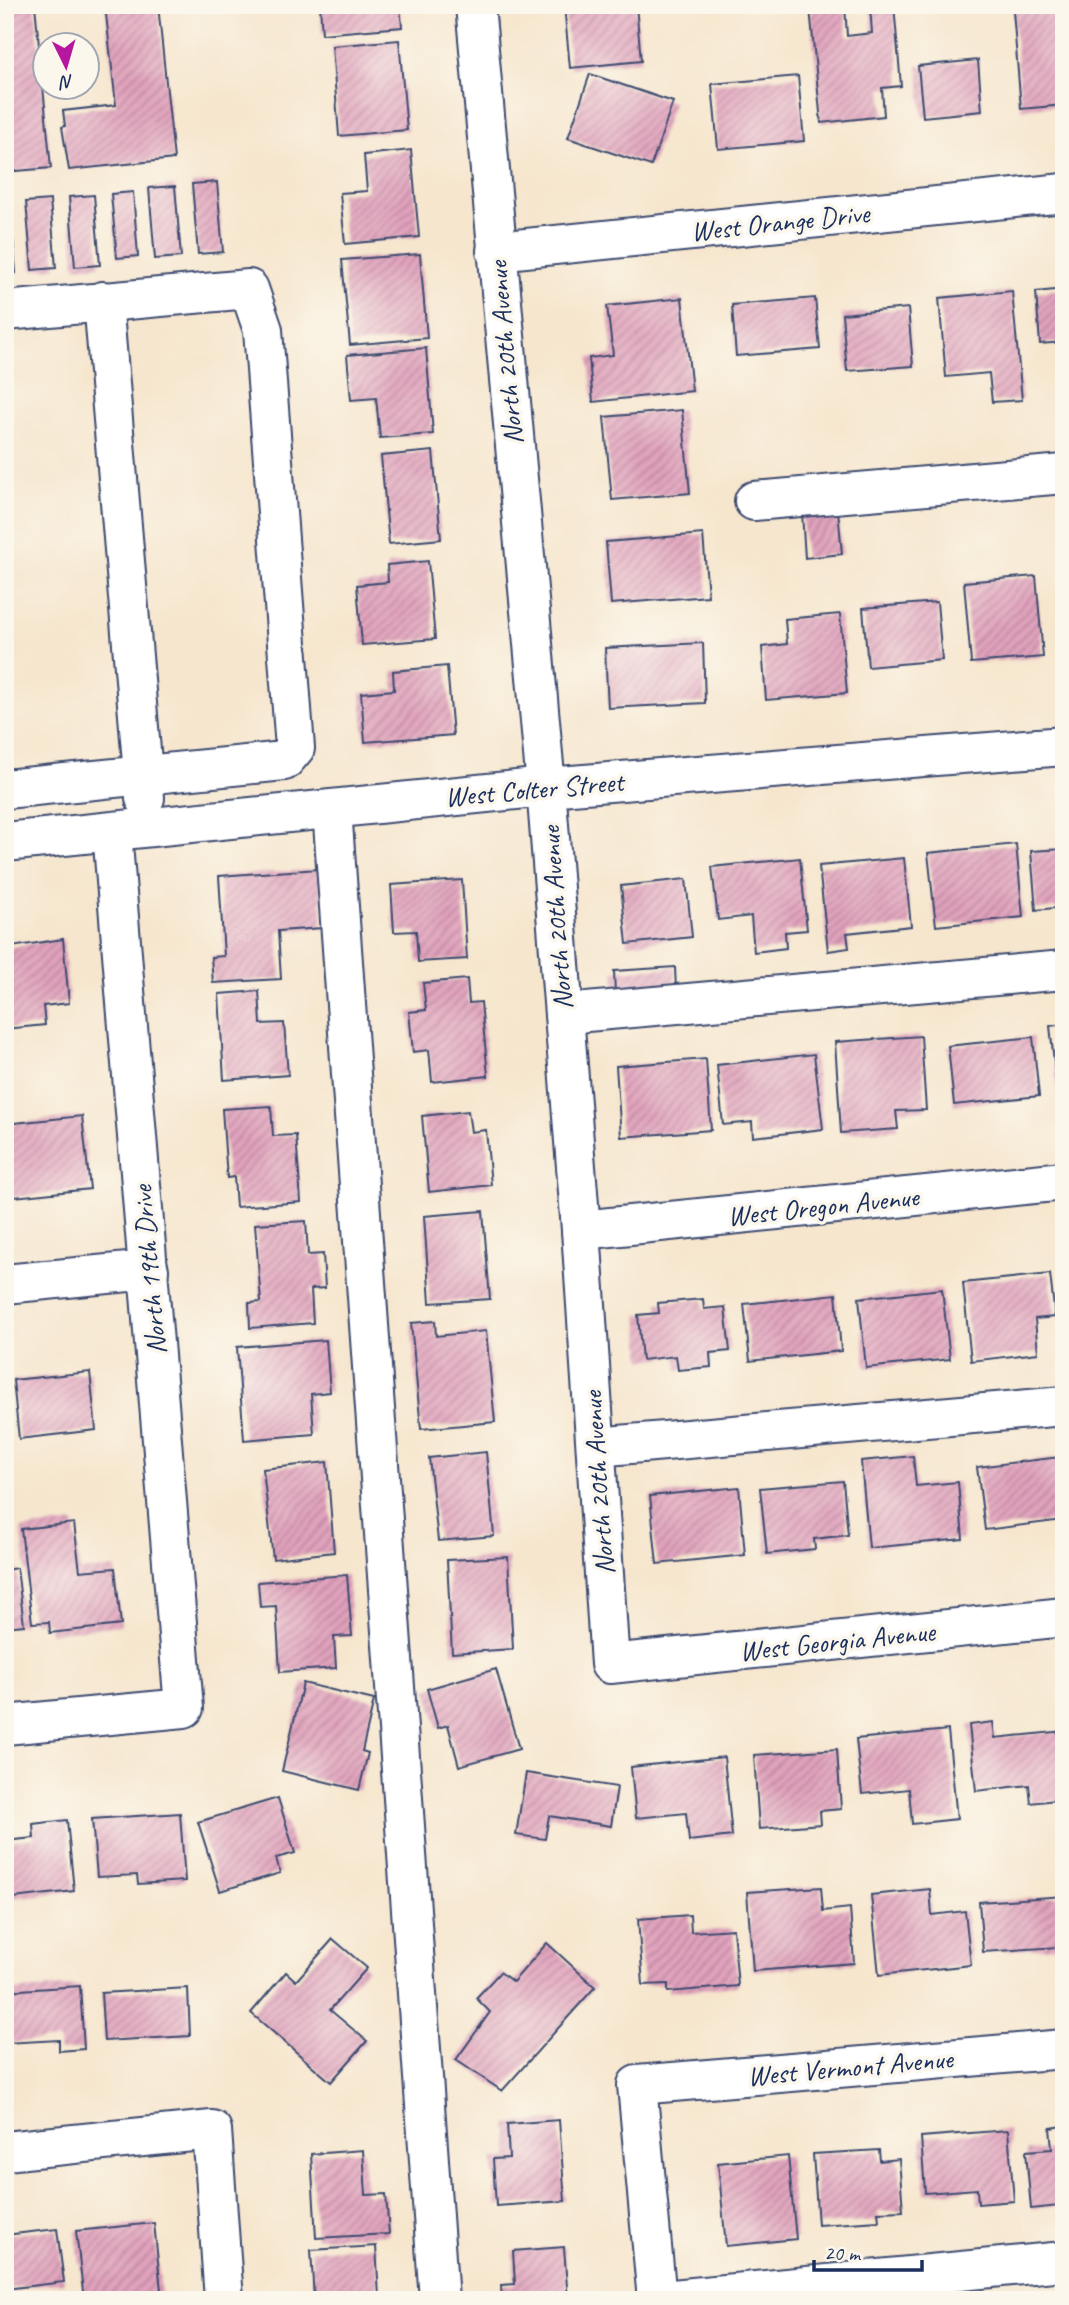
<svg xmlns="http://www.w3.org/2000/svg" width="1069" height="2305" font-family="Caveat,sans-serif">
<defs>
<pattern id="building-hatch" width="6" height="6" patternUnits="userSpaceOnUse" patternTransform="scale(1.75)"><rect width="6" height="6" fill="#e1a2bc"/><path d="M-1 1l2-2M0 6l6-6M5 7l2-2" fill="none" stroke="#b6849c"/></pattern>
</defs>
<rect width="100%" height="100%" fill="#fbf7ec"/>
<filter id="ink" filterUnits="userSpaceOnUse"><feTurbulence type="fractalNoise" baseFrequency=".0143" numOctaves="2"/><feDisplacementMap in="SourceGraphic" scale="14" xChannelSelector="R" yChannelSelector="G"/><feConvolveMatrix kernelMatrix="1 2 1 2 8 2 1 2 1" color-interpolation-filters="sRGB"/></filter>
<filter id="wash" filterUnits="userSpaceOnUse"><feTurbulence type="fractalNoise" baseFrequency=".00686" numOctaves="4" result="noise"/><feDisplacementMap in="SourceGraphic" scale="28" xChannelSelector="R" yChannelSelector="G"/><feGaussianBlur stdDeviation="1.57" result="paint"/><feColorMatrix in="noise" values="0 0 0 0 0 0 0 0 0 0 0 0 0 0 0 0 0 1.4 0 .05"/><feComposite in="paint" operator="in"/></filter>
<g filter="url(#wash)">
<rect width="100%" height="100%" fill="#f6e6ce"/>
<g id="blocks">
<g fill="url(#building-hatch)">
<polygon points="5,5 35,5 51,168 5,172"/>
<polygon points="105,5 158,5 174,159 69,170 62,127 65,126 63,111 116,105"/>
<polygon points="320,5 400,5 402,27 322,34"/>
<polygon points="564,5 636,5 641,61 570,68"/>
<polygon points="845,5 847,36 872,33 870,6 894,5 901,86 882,88 884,116 821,123 810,8"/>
<polygon points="1064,7 1064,105 1021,109 1013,11"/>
<polygon points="399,40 407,130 339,136 332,46"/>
<polygon points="978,60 982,111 923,117 918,66"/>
<polygon points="590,74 673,102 651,166 568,138"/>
<polygon points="798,76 804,141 718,149 712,84"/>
<polygon points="411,150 419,237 345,244 340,193 367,191 364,155"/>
<polygon points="217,182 223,252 198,254 192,184"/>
<polygon points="175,186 181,257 155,259 149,188"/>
<polygon points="133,192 138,256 117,258 111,194"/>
<polygon points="94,195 100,265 75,267 69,197"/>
<polygon points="50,200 56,268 32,270 26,202"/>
<polygon points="5,203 10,203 16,273 5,274"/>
<polygon points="420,254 427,338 350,345 342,260"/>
<polygon points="1064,289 1064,342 1040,344 1036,292"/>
<polygon points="1012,291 1022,400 992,402 989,373 946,377 939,298"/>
<polygon points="682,298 692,391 593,402 589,358 613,355 607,306"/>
<polygon points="815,298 820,349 736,356 732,305"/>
<polygon points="908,308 913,366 847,371 842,314"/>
<polygon points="426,348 433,434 380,438 376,398 351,400 347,355"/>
<polygon points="682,410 690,493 612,500 604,417"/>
<polygon points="433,451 441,539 389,544 381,456"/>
<polygon points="838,510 842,554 805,558 802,513"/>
<polygon points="703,534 708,596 611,604 606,542"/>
<polygon points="428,561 435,639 362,645 357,585 388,582 387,565"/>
<polygon points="1036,576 1043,657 971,663 964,582"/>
<polygon points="1064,589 1064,636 1062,636 1058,590"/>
<polygon points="937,602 942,660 868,667 863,608"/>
<polygon points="840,614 847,693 766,700 762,647 787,644 785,619"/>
<polygon points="703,643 705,703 608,708 605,648"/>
<polygon points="447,666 453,735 365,742 361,693 394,690 393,671"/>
<polygon points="1016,844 1023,917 936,926 928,853"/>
<polygon points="1064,849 1064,907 1036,910 1031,851"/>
<polygon points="800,858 807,930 785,932 786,948 754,952 751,916 718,920 712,867"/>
<polygon points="904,858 911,926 847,933 849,948 828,951 819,866"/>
<polygon points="319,869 323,928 278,931 281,979 213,983 211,957 224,956 219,876"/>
<polygon points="686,879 692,937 627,944 621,886"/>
<polygon points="462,880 467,959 418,962 416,931 394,932 391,885"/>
<polygon points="63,939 69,1003 43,1006 45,1025 5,1029 5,948"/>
<polygon points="675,967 676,990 615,994 614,971"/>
<polygon points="467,979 469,1003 481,1002 488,1076 432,1082 429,1050 413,1052 409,1012 426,1010 423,983"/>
<polygon points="259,991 261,1024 284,1023 288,1075 224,1080 219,994"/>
<polygon points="1064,1024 1064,1096 1058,1097 1050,1026"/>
<polygon points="921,1036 926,1110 896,1111 898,1129 841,1133 835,1042"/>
<polygon points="1033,1037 1039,1096 954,1105 948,1046"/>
<polygon points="814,1054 823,1129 753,1137 752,1122 723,1125 717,1065"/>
<polygon points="706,1059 711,1130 621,1137 616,1066"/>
<polygon points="271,1106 273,1136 296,1135 301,1202 236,1207 234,1177 227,1178 222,1109"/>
<polygon points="468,1111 471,1132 486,1130 491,1185 429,1192 422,1116"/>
<polygon points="82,1116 90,1189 5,1198 5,1124"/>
<polygon points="483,1211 490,1299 430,1303 424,1216"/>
<polygon points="306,1221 308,1255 323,1254 325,1288 311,1289 313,1323 250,1328 249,1303 261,1302 255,1224"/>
<polygon points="1050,1274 1055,1317 1035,1319 1038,1353 971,1361 963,1283"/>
<polygon points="942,1289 950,1359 866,1368 859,1298"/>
<polygon points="836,1294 841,1351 750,1361 744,1304"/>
<polygon points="703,1299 704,1309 725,1307 730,1351 710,1353 711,1367 678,1370 676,1356 642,1360 638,1315 659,1313 658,1303"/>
<polygon points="435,1321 436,1336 486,1331 495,1422 421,1429 411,1323"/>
<polygon points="326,1340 330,1392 311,1394 314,1434 244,1440 237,1347"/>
<polygon points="90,1372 96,1430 19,1439 13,1380"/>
<polygon points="486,1452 494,1536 438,1541 429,1458"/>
<polygon points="913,1456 916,1486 958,1482 963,1539 869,1548 861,1461"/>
<polygon points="1060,1457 1064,1520 985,1530 977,1467"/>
<polygon points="327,1462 334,1552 273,1559 263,1469"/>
<polygon points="843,1481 848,1535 814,1539 815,1549 767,1554 760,1488"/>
<polygon points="739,1487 745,1555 657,1564 650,1496"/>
<polygon points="74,1523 80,1571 115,1568 121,1625 50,1633 49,1622 32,1623 21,1529"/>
<polygon points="508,1557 513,1649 452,1653 447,1560"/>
<polygon points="17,1568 24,1625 5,1627 5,1570"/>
<polygon points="347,1575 352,1636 334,1637 336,1668 280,1672 276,1606 260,1607 258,1582"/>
<polygon points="496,1669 519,1749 459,1766 448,1725 438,1728 427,1689"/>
<polygon points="303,1683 374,1700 362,1751 368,1753 359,1790 282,1771"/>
<polygon points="993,1722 995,1738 1064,1731 1064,1799 1031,1803 1029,1785 976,1791 969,1725"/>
<polygon points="948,1730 957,1819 912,1824 909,1789 862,1794 856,1739"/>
<polygon points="837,1749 841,1809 820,1811 821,1824 759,1829 754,1755"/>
<polygon points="724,1757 732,1836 689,1841 686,1813 636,1818 631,1767"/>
<polygon points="526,1773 617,1787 611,1826 549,1816 545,1839 516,1835"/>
<polygon points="278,1798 295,1853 276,1858 280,1873 220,1891 198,1822"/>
<polygon points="180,1813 185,1881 138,1884 137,1875 97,1877 92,1819"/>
<polygon points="67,1820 74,1891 5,1899 5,1841 34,1838 33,1824"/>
<polygon points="821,1887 823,1911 850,1908 854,1963 753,1971 747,1892"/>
<polygon points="930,1889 932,1915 965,1911 971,1965 879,1975 871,1895"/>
<polygon points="1064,1896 1064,1958 1059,1959 1059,1947 983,1952 979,1902"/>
<polygon points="690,1915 691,1932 733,1929 738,1986 668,1992 668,1984 643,1985 638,1919"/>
<polygon points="333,1939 367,1968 330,2010 367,2041 331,2082 251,2013 286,1972 296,1981"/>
<polygon points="547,1943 595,1987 502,2091 456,2060 490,2012 476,1998 500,1972 513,1982"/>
<polygon points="80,1986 84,2049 59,2051 59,2040 5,2043 5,1991"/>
<polygon points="188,1988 190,2036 104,2041 101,1993"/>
<polygon points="559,2120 565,2201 496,2206 493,2159 509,2158 507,2124"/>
<polygon points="1064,2126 1064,2219 1060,2219 1059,2206 1031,2209 1026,2151 1052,2149 1050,2128"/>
<polygon points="1008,2130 1014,2201 978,2204 977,2189 925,2193 921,2137"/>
<polygon points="363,2150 366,2195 386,2194 389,2234 316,2238 311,2154"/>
<polygon points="879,2150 880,2161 899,2159 903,2211 878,2212 879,2221 818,2225 813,2154"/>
<polygon points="788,2156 796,2239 726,2246 718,2163"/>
<polygon points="154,2223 162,2300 84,2300 76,2231"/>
<polygon points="57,2229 64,2282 5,2289 5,2235"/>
<polygon points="376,2246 379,2296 371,2297 371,2300 314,2300 311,2250"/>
<polygon points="564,2247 568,2300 502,2300 501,2285 515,2284 513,2251"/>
</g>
</g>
</g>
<g filter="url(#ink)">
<use href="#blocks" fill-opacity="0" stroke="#3c4a6f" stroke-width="2"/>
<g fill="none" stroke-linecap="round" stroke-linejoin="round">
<g stroke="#3c4a6f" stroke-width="42">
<g id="minor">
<polyline points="475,5 546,787 581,1230 610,1664 1064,1617"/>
<polyline points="496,251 1064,193"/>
<polyline points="103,301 145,798"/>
<polyline points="5,311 249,289 263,330 295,748 284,761 5,789"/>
<polyline points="754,501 1064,474"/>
<polyline points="332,809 439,2300"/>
<polyline points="5,842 546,787 1064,746"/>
<polyline points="564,1014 1064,970"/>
<polyline points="581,1230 1064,1181"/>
<polyline points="5,1284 149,1270"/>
<polyline points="596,1447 1064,1406"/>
<polyline points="5,1725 184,1708 112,832"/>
<polyline points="5,2151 212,2130 224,2300"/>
<polyline points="657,2300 637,2085 1064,2049"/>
<polyline points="662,2300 1064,2261"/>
</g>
</g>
<use href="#minor" stroke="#fff" stroke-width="38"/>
</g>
</g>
<g text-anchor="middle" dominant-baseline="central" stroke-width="7" stroke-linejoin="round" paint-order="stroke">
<g font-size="28" fill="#1b2f5e" stroke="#fbf7ec">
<text transform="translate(780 222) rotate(-6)">West Orange Drive</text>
<text transform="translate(505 353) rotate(-95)">North 20th Avenue</text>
<text transform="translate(534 789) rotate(-5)">West Colter Street</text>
<text transform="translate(556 918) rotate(-94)">North 20th Avenue</text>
<text transform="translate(823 1206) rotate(-6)">West Oregon Avenue</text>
<text transform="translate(149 1270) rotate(-95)">North 19th Drive</text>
<text transform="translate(598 1483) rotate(-94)">North 20th Avenue</text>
<text transform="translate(837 1641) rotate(-6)">West Georgia Avenue</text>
<text transform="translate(850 2067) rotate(-5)">West Vermont Avenue</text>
</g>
</g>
<rect width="1069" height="2305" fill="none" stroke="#fbf7ec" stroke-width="28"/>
<g transform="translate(66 66) rotate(175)"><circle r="33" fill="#fbf7ec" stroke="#a1a7b3" stroke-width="2"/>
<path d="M0-5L12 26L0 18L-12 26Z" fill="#b5179e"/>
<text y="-10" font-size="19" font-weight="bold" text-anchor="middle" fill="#1b2f5e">N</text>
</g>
<path d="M814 2260v10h108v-10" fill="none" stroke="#1b2f5e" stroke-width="3.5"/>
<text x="824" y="2260" font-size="21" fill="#1b2f5e" stroke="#fbf7ec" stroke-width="5" paint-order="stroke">20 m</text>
</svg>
